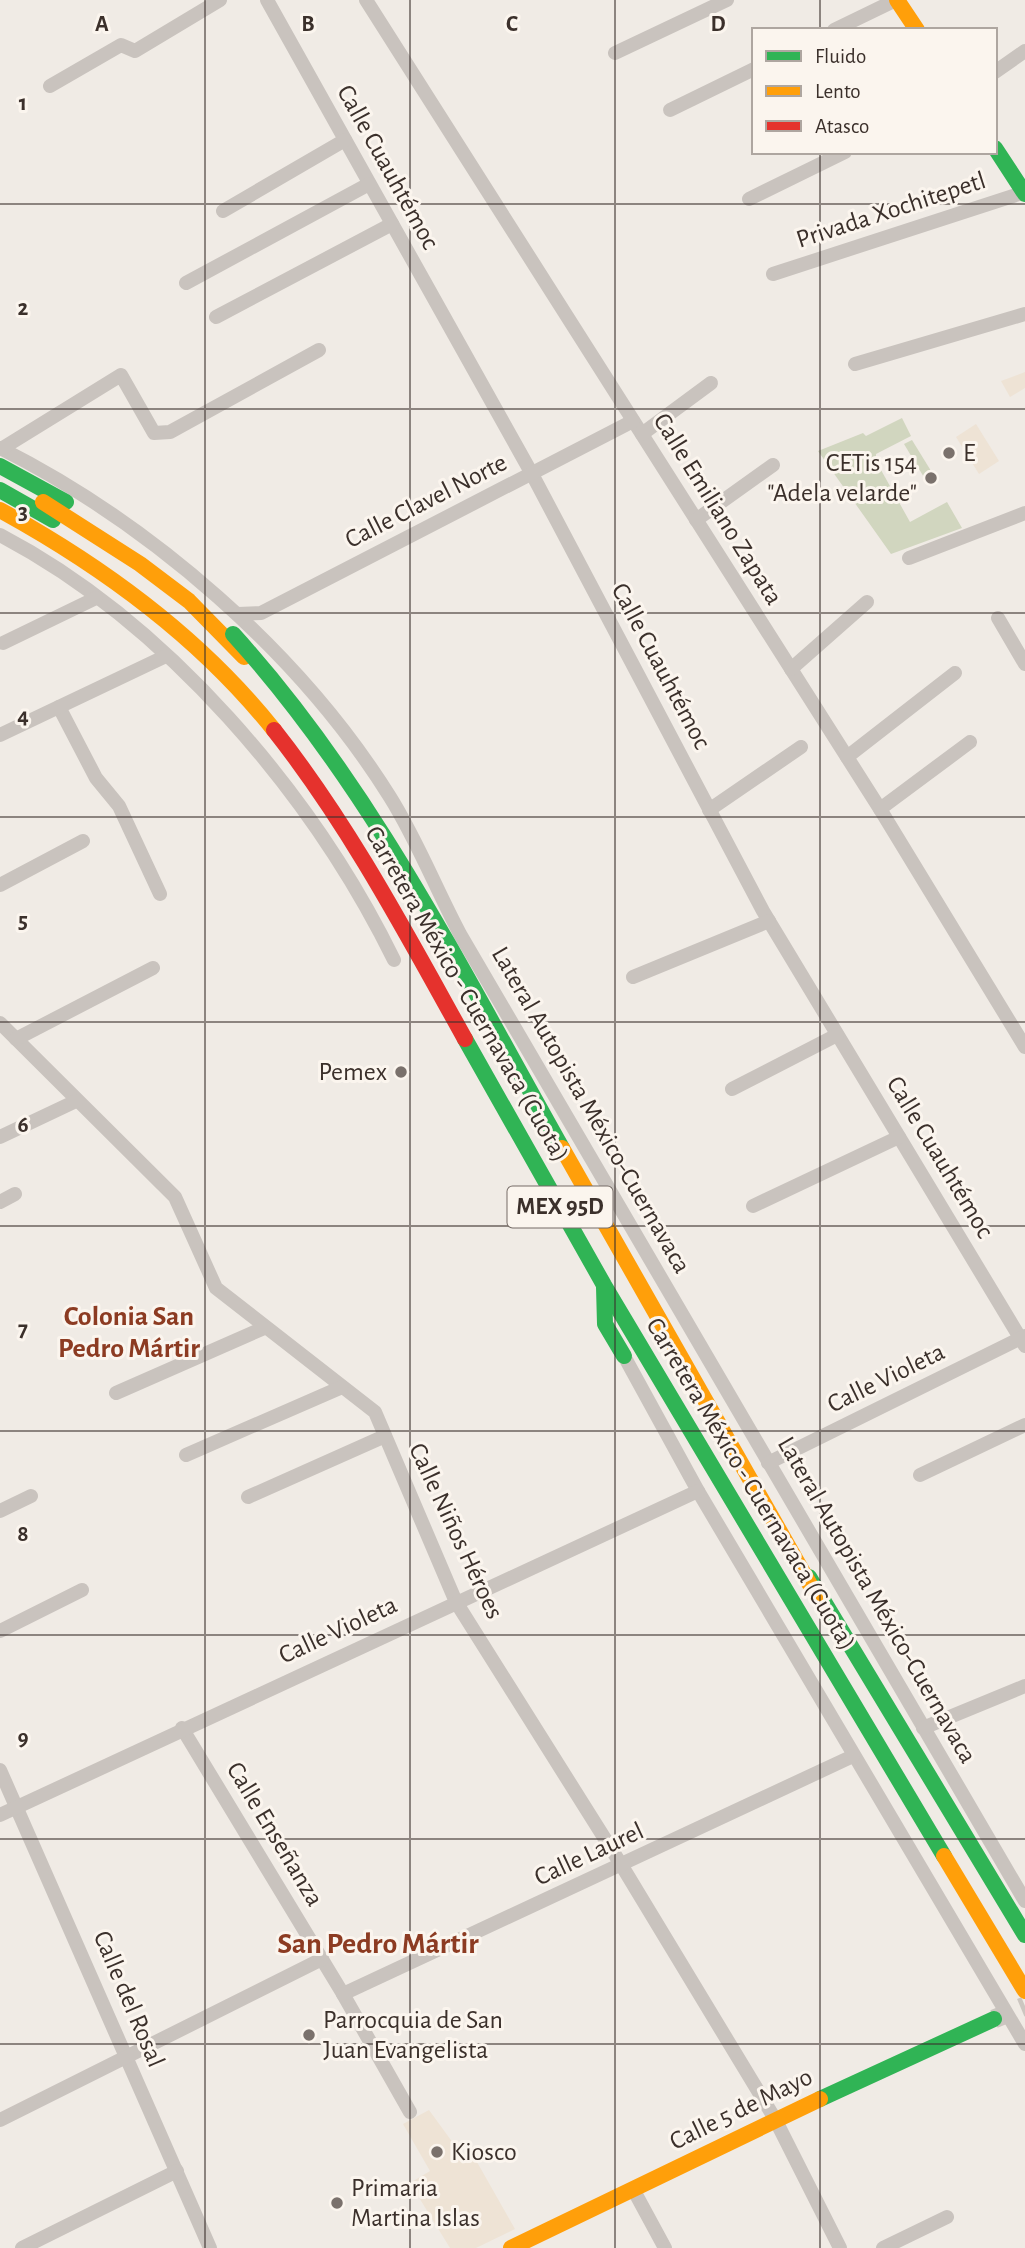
<svg xmlns="http://www.w3.org/2000/svg" width="1025" height="2248" font-family="'Alegreya Sans',sans-serif">
<rect width="100%" height="100%" fill="#f0ebe5"/>
<g fill="#d1d6bf">
<polygon points="902,418 911,436 876,454 876,461 910,522 947,502 962,528 891,554 818,451 863,433 866,436"/>
<polygon points="912,440 936,479 928,484 904,444"/>
</g>
<g fill="#eee3d5">
<polygon points="1025,372 1025,388 1010,397 1001,381"/>
<polygon points="976,424 999,461 979,474 956,437"/>
<polygon points="429,2110 464,2158 473,2155 515,2229 476,2248 450,2248 410,2183 430,2171 403,2124"/>
</g>
<g fill="none" stroke-linecap="round" stroke-linejoin="round">
<polyline stroke="#ccc6c0" stroke-width="19" stroke-dasharray="19 10" stroke-linecap="butt" points="994,2019 1025,2006"/>
<g stroke="#c9c3be" stroke-width="14">
<polyline points="267,0 532,474 763,911 1025,1346"/>
<polyline points="366,0 880,809 1025,1047"/>
<polyline points="834,30 896,0"/>
<polyline points="615,53 727,0"/>
<polyline points="995,72 1025,51"/>
<polyline points="50,86 121,45 135,51 220,0"/>
<polyline points="670,110 754,69"/>
<polyline points="749,199 845,152"/>
<polyline points="223,211 345,140"/>
<polyline points="773,274 1025,192"/>
<polyline points="186,283 369,184"/>
<polyline points="216,317 392,224"/>
<polyline points="855,364 1025,314"/>
<polyline points="642,434 711,383"/>
<path d="M 0,448 C 151,524 300,653 390,797 C 417,840 436,889 460,934 L 1025,1901"/>
<polyline points="1,449 121,375 154,433 170,432 319,350"/>
<polyline points="696,520 773,465"/>
<path d="M 0,535 C 166,622 312,793 394,960"/>
<polyline points="909,558 1025,513"/>
<polyline points="238,614 261,613 633,421"/>
<polyline points="998,618 1025,664"/>
<polyline points="3,643 96,598"/>
<polyline points="791,669 867,602"/>
<polyline points="59,707 96,778 119,806 160,894"/>
<polyline points="0,735 166,656"/>
<polyline points="847,757 955,673"/>
<polyline points="880,809 970,742"/>
<polyline points="709,810 801,747"/>
<polyline points="0,885 83,841"/>
<polyline points="633,977 769,921"/>
<polyline points="0,1023 175,1197 216,1288 375,1412 456,1602 622,1866 775,2119 840,2248"/>
<polyline points="16,1039 153,968"/>
<polyline points="732,1089 837,1035"/>
<polyline points="0,1137 76,1101"/>
<polyline points="0,1202 15,1194"/>
<polyline points="753,1206 899,1137"/>
<polyline points="624,1356 698,1491 1025,2044"/>
<polyline points="116,1393 264,1328"/>
<polyline points="186,1455 342,1387"/>
<polyline points="768,1463 1025,1336"/>
<polyline points="920,1475 1025,1425"/>
<polyline points="248,1497 385,1436"/>
<polyline points="0,1511 31,1496"/>
<polyline points="0,1631 82,1590"/>
<polyline points="182,1728 343,1994 410,2112"/>
<polyline points="923,1728 1025,1686"/>
<polyline points="0,1770 210,2248"/>
<polyline points="0,1815 698,1491"/>
<polyline points="343,1994 853,1756"/>
<polyline points="0,2120 322,1959"/>
<polyline points="633,2189 665,2248"/>
<polyline points="22,2248 177,2171"/>
<polyline points="883,2248 947,2217"/>
</g>
<g stroke="#30b455" stroke-width="16">
<polyline points="995,148 1025,194"/>
<polyline points="0,466 66,502"/>
<polyline points="0,490 53,520"/>
<polyline points="465,1039 604,1285 944,1856"/>
<polyline points="604,1287 605,1324 624,1356"/>
<polyline points="809,1577 1025,1935"/>
<polyline points="820,2099 994,2019"/>
</g>
<g stroke="#ff9f0a" stroke-width="16">
<polyline points="897,0 917,30"/>
<polyline points="43,502 140,564 189,601 244,657"/>
<path d="M 0,510 C 104,567 200,637 274,730"/>
<polyline points="944,1856 1025,1991"/>
<polyline points="511,2248 820,2099"/>
</g>
<path stroke="#e5322d" stroke-width="16" d="M 274,730 C 349,825 406,933 465,1039"/>
<path stroke="#30b455" stroke-width="16" d="M 233,634 C 371,786 462,971 562,1148"/>
<polyline stroke="#ff9f0a" stroke-width="16" points="562,1148 817,1597"/>
</g>
<path fill="none" stroke="#3b302b" stroke-width="2" stroke-opacity="0.55" d="M 205,0 L 205,2248M 410,0 L 410,2248M 615,0 L 615,2248M 820,0 L 820,30M 820,152 L 820,2248M 0,204 L 1025,204M 0,409 L 1025,409M 0,613 L 1025,613M 0,817 L 1025,817M 0,1022 L 1025,1022M 0,1226 L 1025,1226M 0,1431 L 1025,1431M 0,1635 L 1025,1635M 0,1839 L 1025,1839M 0,2044 L 1025,2044"/>
<g fill="#7a716c" stroke="#fbf5ee" stroke-width="2.5">
<circle cx="949" cy="453" r="7"/>
<circle cx="931" cy="478" r="7"/>
<circle cx="401" cy="1072" r="7"/>
<circle cx="309" cy="2035" r="7"/>
<circle cx="437" cy="2152" r="7"/>
<circle cx="337" cy="2203" r="7"/>
</g>
<g text-anchor="middle" dominant-baseline="central" stroke-width="6" stroke-linejoin="round" paint-order="stroke">
<rect fill="#fbf5ee" stroke="#756b66" stroke-width="2" x="507.5" y="1186.5" width="105" height="41" rx="5"/>
<g font-size="24" font-weight="bold" fill="#3b302b">
<text x="560" y="1207">MEX 95D</text>
</g>
<g font-size="26" fill="#3b302b" stroke="#fbf5ee">
<text transform="translate(388 167) rotate(61)">Calle Cuauhtémoc</text>
<text transform="translate(891 210) rotate(-18)">Privada Xochitepetl</text>
<text transform="translate(426 501) rotate(-27)">Calle Clavel Norte</text>
<text transform="translate(718 509) rotate(58)">Calle Emiliano Zapata</text>
<text transform="translate(661 666) rotate(62)">Calle Cuauhtémoc</text>
<text transform="translate(467 994) rotate(60)">Carretera México - Cuernavaca (Cuota)</text>
<text transform="translate(591 1110) rotate(60)">Lateral Autopista México-Cuernavaca</text>
<text transform="translate(940 1157) rotate(59)">Calle Cuauhtémoc</text>
<text transform="translate(886 1378) rotate(-26)">Calle Violeta</text>
<text transform="translate(751 1484) rotate(59)">Carretera México - Cuernavaca (Cuota)</text>
<text transform="translate(456 1531) rotate(65)">Calle Niños Héroes</text>
<text transform="translate(877 1600) rotate(60)">Lateral Autopista México-Cuernavaca</text>
<text transform="translate(338 1630) rotate(-25)">Calle Violeta</text>
<text transform="translate(275 1834) rotate(59)">Calle Enseñanza</text>
<text transform="translate(589 1854) rotate(-25)">Calle Laurel</text>
<text transform="translate(129 1999) rotate(67)">Calle del Rosal</text>
<text transform="translate(741 2109) rotate(-26)">Calle 5 de Mayo</text>
</g>
<g font-size="26" fill="#3b302b" stroke="#fbf5ee" text-anchor="start">
<text x="963" y="453">E</text>
<text x="917" y="463" text-anchor="end">CETis 154<tspan x="917" dy="30">"Adela velarde"</tspan></text>
<text x="387" y="1072" text-anchor="end">Pemex</text>
<text x="323" y="2020">Parrocquia de San<tspan x="323" dy="30">Juan Evangelista</tspan></text>
<text x="451" y="2152">Kiosco</text>
<text x="351" y="2188">Primaria<tspan x="351" dy="30">Martina Islas</tspan></text>
</g>
<g font-size="28" font-weight="bold" fill="#8c3b22" stroke="#fbf5ee">
<text x="129" y="1317">Colonia San<tspan x="129" dy="32">Pedro Mártir</tspan></text>
</g>
<g font-size="30" font-weight="bold" fill="#8c3b22" stroke="#fbf5ee">
<text x="378" y="1944">San Pedro Mártir</text>
</g>
</g>
<g font-size="23" text-anchor="middle" font-weight="bold" fill="#3b302b" stroke="#fbf5ee" stroke-width="6" stroke-linejoin="round" paint-order="stroke">
<text x="102" y="31">A</text>
<text x="308" y="31">B</text>
<text x="512" y="31">C</text>
<text x="718" y="31">D</text>
<text x="23" y="110">1</text>
<text x="23" y="315">2</text>
<text x="23" y="519">3</text>
<text x="23" y="723">4</text>
<text x="23" y="928">5</text>
<text x="23" y="1132">6</text>
<text x="23" y="1336">7</text>
<text x="23" y="1541">8</text>
<text x="23" y="1745">9</text>
</g>
<rect x="752" y="28" width="245" height="126" fill="#fbf5ee" stroke="#aea6a0" stroke-width="2"/>
<rect x="766" y="51" width="35" height="10" fill="#30b455" stroke="#aea6a0" stroke-width="2"/>
<text x="815" y="63" font-size="21" fill="#3b302b">Fluido</text>
<rect x="766" y="86" width="35" height="10" fill="#ff9f0a" stroke="#aea6a0" stroke-width="2"/>
<text x="815" y="98" font-size="21" fill="#3b302b">Lento</text>
<rect x="766" y="121" width="35" height="10" fill="#e5322d" stroke="#aea6a0" stroke-width="2"/>
<text x="815" y="133" font-size="21" fill="#3b302b">Atasco</text>
</svg>
